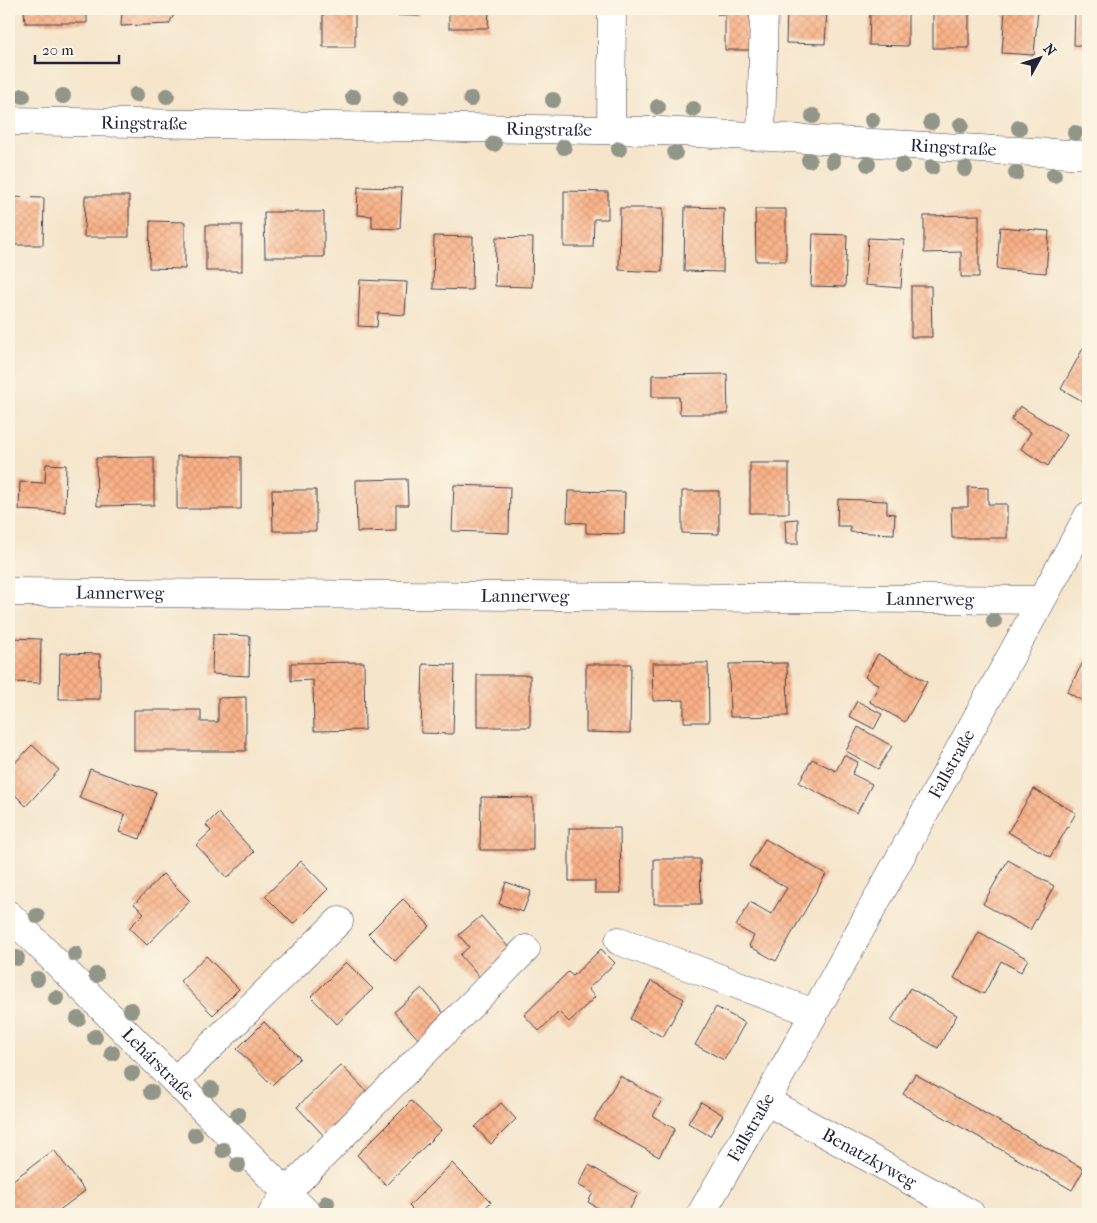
<svg xmlns="http://www.w3.org/2000/svg" width="1097" height="1223" font-family="'IM FELL French Canon',serif">
<defs>
<pattern id="building-cross-hatch" width="8" height="8" patternUnits="userSpaceOnUse" patternTransform="scale(1.25)"><rect width="8" height="8" fill="#f9b187"/><path d="M0 0l8 8M0 8l8-8" fill="none" stroke="#d59875"/></pattern>
</defs>
<rect width="100%" height="100%" fill="#fcf5e5"/>
<filter id="ink" filterUnits="userSpaceOnUse"><feTurbulence type="fractalNoise" baseFrequency=".02" numOctaves="2"/><feDisplacementMap in="SourceGraphic" scale="10" xChannelSelector="R" yChannelSelector="G"/><feConvolveMatrix kernelMatrix="1 2 1 2 8 2 1 2 1" color-interpolation-filters="sRGB"/></filter>
<filter id="wash" filterUnits="userSpaceOnUse"><feTurbulence type="fractalNoise" baseFrequency=".0096" numOctaves="4" result="noise"/><feDisplacementMap in="SourceGraphic" scale="20" xChannelSelector="R" yChannelSelector="G"/><feGaussianBlur stdDeviation="1.12" result="paint"/><feColorMatrix in="noise" values="0 0 0 0 0 0 0 0 0 0 0 0 0 0 0 0 0 1.4 0 .05"/><feComposite in="paint" operator="in"/></filter>
<g filter="url(#wash)">
<rect width="100%" height="100%" fill="#f5e5cb"/>
<g id="blocks">
<g fill="url(#building-cross-hatch)">
<polygon points="24,9 87,9 87,23 25,23"/>
<polygon points="122,9 177,9 169,24 121,26"/>
<rect x="323" y="9" width="32" height="38"/>
<polygon points="374,9 419,9 419,16 374,15"/>
<polygon points="449,9 489,9 488,28 449,28"/>
<polygon points="717,9 750,9 750,50 725,50 725,14 717,14"/>
<polygon points="787,9 827,9 825,44 786,43"/>
<rect x="933" y="9" width="36" height="39"/>
<polygon points="1005,9 1038,9 1034,55 1002,53"/>
<polygon points="1075,9 1088,9 1088,46 1074,45"/>
<polygon points="870,12 908,13 908,46 869,45"/>
<polygon points="358,187 402,188 400,229 372,228 372,216 357,215"/>
<polygon points="564,191 608,192 608,219 594,219 593,247 564,247"/>
<polygon points="85,196 129,196 129,237 84,237"/>
<polygon points="9,197 44,198 43,245 9,245"/>
<polygon points="685,207 724,208 723,272 684,271"/>
<polygon points="620,208 663,208 662,272 619,270"/>
<polygon points="755,209 786,209 786,261 756,261"/>
<polygon points="264,212 324,212 324,257 265,257"/>
<polygon points="979,215 979,277 961,277 961,252 924,253 924,216"/>
<polygon points="150,221 185,222 185,269 149,268"/>
<rect x="206" y="225" width="36" height="46"/>
<polygon points="1000,227 1049,231 1046,273 997,269"/>
<polygon points="813,234 847,235 845,287 811,286"/>
<polygon points="434,236 473,237 472,290 433,289"/>
<polygon points="496,237 533,238 532,287 495,286"/>
<polygon points="868,238 904,240 901,288 865,285"/>
<polygon points="360,280 407,282 405,315 378,313 377,327 358,326"/>
<polygon points="911,286 931,286 932,337 911,337"/>
<polygon points="1086,343 1088,345 1088,404 1061,389"/>
<polygon points="727,374 728,414 680,414 679,397 652,397 652,375"/>
<polygon points="1020,406 1067,435 1048,466 1021,449 1031,432 1011,420"/>
<polygon points="177,456 241,457 241,509 177,509"/>
<polygon points="154,457 154,505 97,506 96,458"/>
<rect x="750" y="463" width="39" height="50"/>
<polygon points="46,464 66,465 65,512 19,510 20,482 45,483"/>
<polygon points="407,479 408,505 396,505 396,531 357,532 356,480"/>
<polygon points="454,485 510,487 509,533 452,531"/>
<polygon points="968,487 988,488 988,504 1007,504 1007,538 952,538 951,507 968,507"/>
<polygon points="272,490 316,490 316,531 273,531"/>
<polygon points="568,491 625,492 624,534 586,533 586,523 567,522"/>
<polygon points="682,491 719,491 719,534 682,533"/>
<polygon points="838,499 887,501 887,513 895,514 894,534 850,532 850,526 837,526"/>
<polygon points="798,519 798,544 786,544 785,520"/>
<polygon points="213,634 250,636 249,676 212,674"/>
<polygon points="9,638 41,639 40,683 9,682"/>
<polygon points="60,653 100,654 100,699 59,699"/>
<polygon points="1088,653 1088,704 1067,692"/>
<polygon points="878,654 927,682 905,722 870,702 879,685 865,677"/>
<polygon points="364,662 365,730 314,731 313,680 291,681 291,663"/>
<polygon points="652,663 708,663 709,722 684,722 684,700 653,701"/>
<polygon points="787,663 788,716 730,717 729,664"/>
<polygon points="423,664 455,665 453,734 421,733"/>
<polygon points="586,664 631,664 630,733 586,732"/>
<rect x="477" y="675" width="53" height="52"/>
<polygon points="246,697 246,751 134,751 134,710 201,710 201,722 218,722 218,698"/>
<polygon points="857,701 882,714 874,729 849,716"/>
<polygon points="858,727 892,746 878,769 846,751"/>
<polygon points="32,745 59,770 26,806 9,789 9,769"/>
<polygon points="844,755 858,762 852,774 872,784 857,813 799,783 812,759 836,771"/>
<polygon points="90,769 156,792 140,839 119,832 125,815 79,798"/>
<polygon points="1034,789 1076,813 1050,857 1008,832"/>
<polygon points="481,797 533,798 533,850 480,850"/>
<polygon points="218,813 254,852 227,878 196,845 211,831 206,825"/>
<polygon points="569,828 620,828 621,893 595,893 595,881 569,881"/>
<polygon points="765,839 826,874 776,961 749,946 754,936 736,926 750,902 771,914 787,888 749,866"/>
<polygon points="654,859 700,859 701,904 654,904"/>
<polygon points="1008,860 1054,886 1030,930 983,904"/>
<polygon points="301,861 328,889 293,924 265,896"/>
<polygon points="163,874 190,901 147,945 129,928 144,913 134,904"/>
<polygon points="506,882 531,891 523,912 499,904"/>
<polygon points="403,899 430,926 395,961 368,934"/>
<polygon points="481,916 512,951 481,979 460,955 469,947 459,935"/>
<polygon points="979,932 1028,959 1021,972 1001,961 984,994 954,978"/>
<polygon points="601,949 615,963 588,989 595,997 569,1022 559,1012 539,1031 524,1015 568,972 573,976"/>
<polygon points="206,956 239,989 213,1015 180,981"/>
<polygon points="346,962 373,989 337,1024 311,997"/>
<polygon points="651,981 684,999 663,1037 630,1019"/>
<polygon points="422,988 447,1017 420,1041 394,1012"/>
<polygon points="910,988 957,1015 938,1048 891,1021"/>
<polygon points="716,1007 745,1023 724,1060 695,1045"/>
<polygon points="264,1022 300,1058 272,1085 237,1049"/>
<polygon points="341,1065 371,1096 326,1138 297,1107"/>
<polygon points="915,1074 1084,1169 1072,1190 903,1094"/>
<polygon points="620,1076 662,1100 653,1116 675,1129 659,1157 594,1120"/>
<polygon points="411,1101 441,1130 386,1185 357,1155"/>
<polygon points="701,1102 723,1115 710,1136 688,1123"/>
<polygon points="501,1103 516,1119 491,1144 475,1127"/>
<polygon points="54,1150 85,1191 54,1214 9,1214 9,1183"/>
<polygon points="452,1163 491,1202 479,1214 417,1214 409,1206"/>
<polygon points="589,1165 638,1194 627,1214 608,1214 588,1202 593,1193 578,1185"/>
</g>
</g>
</g>
<g filter="url(#ink)">
<use href="#blocks" fill-opacity="0" stroke="#423f51" stroke-width="1"/>
<g fill="none" stroke-linecap="round" stroke-linejoin="round">
<g stroke="#423f51" stroke-width="29">
<g id="minor">
<path id="s1" d="M 9,121 L 661,131 L 1088,155"/>
<polyline points="611,130 612,9"/>
<polyline points="761,136 764,9"/>
<path id="s2" d="M 9,592 L 1041,600"/>
<path id="s3" d="M 9,915 L 308,1214"/>
<polyline points="619,941 814,1013"/>
<polyline points="175,1081 339,921"/>
<path id="s4" d="M 766,1101 L 971,1214"/>
<polyline points="272,1214 286,1193 526,949"/>
<path id="s5" d="M 701,1214 L 766,1101 L 1088,516"/>
</g>
</g>
<use href="#minor" stroke="#fff" stroke-width="28"/>
</g>
<g fill="#929688">
<circle cx="136" cy="95" r="8"/>
<circle cx="23" cy="96" r="8"/>
<circle cx="63" cy="96" r="8"/>
<circle cx="167" cy="96" r="8"/>
<circle cx="353" cy="97" r="8"/>
<circle cx="401" cy="98" r="8"/>
<circle cx="471" cy="99" r="8"/>
<circle cx="553" cy="100" r="8"/>
<circle cx="658" cy="107" r="8"/>
<circle cx="693" cy="109" r="8"/>
<circle cx="813" cy="116" r="8"/>
<circle cx="872" cy="120" r="8"/>
<circle cx="931" cy="122" r="8"/>
<circle cx="961" cy="125" r="8"/>
<circle cx="1019" cy="128" r="8"/>
<circle cx="1075" cy="133" r="8"/>
<circle cx="494" cy="144" r="8"/>
<circle cx="564" cy="147" r="8"/>
<circle cx="619" cy="149" r="8"/>
<circle cx="675" cy="153" r="8"/>
<circle cx="809" cy="160" r="8"/>
<circle cx="833" cy="161" r="8"/>
<circle cx="868" cy="164" r="8"/>
<circle cx="902" cy="165" r="8"/>
<circle cx="932" cy="167" r="8"/>
<circle cx="965" cy="169" r="8"/>
<circle cx="1016" cy="173" r="8"/>
<circle cx="1054" cy="175" r="8"/>
<circle cx="994" cy="621" r="8"/>
<circle cx="37" cy="916" r="8"/>
<circle cx="75" cy="954" r="8"/>
<circle cx="17" cy="958" r="8"/>
<circle cx="96" cy="975" r="8"/>
<circle cx="37" cy="979" r="8"/>
<circle cx="56" cy="998" r="8"/>
<circle cx="131" cy="1010" r="8"/>
<circle cx="78" cy="1019" r="8"/>
<circle cx="95" cy="1037" r="8"/>
<circle cx="112" cy="1053" r="8"/>
<circle cx="132" cy="1073" r="8"/>
<circle cx="211" cy="1089" r="8"/>
<circle cx="151" cy="1092" r="8"/>
<circle cx="238" cy="1115" r="8"/>
<circle cx="195" cy="1135" r="8"/>
<circle cx="223" cy="1150" r="8"/>
<circle cx="238" cy="1165" r="8"/>
<circle cx="327" cy="1203" r="8"/>
</g>
</g>
<g text-anchor="middle" dominant-baseline="central" stroke-width="4.5" stroke-linejoin="round" paint-order="stroke">
<g font-size="18" fill="#22223b" stroke="#fcf5e5">
<text stroke="none"><textPath href="#s1" startOffset="135">Ringstraße</textPath></text>
<text stroke="none"><textPath href="#s1" startOffset="540">Ringstraße</textPath></text>
<text stroke="none"><textPath href="#s1" startOffset="945">Ringstraße</textPath></text>
<text stroke="none"><textPath href="#s2" startOffset="111">Lannerweg</textPath></text>
<text stroke="none"><textPath href="#s2" startOffset="516">Lannerweg</textPath></text>
<text stroke="none"><textPath href="#s2" startOffset="921">Lannerweg</textPath></text>
<text stroke="none"><textPath href="#s5" startOffset="515">Fallstraße</textPath></text>
<text stroke="none"><textPath href="#s3" startOffset="211">Lehárstraße</textPath></text>
<text stroke="none"><textPath href="#s5" startOffset="100">Fallstraße</textPath></text>
<text stroke="none"><textPath href="#s4" startOffset="118">Benatzkyweg</textPath></text>
</g>
</g>
<rect width="1097" height="1223" fill="none" stroke="#fcf5e5" stroke-width="30"/>
<g transform="translate(1040 58) rotate(50)" stroke="#fcf5e5" stroke-width="4" paint-order="stroke">
<path d="M0-4L9 19L0 12L-9 19Z" fill="#22223b"/>
<text y="-8" font-size="14" font-weight="bold" text-anchor="middle" fill="#22223b">N</text>
</g>
<path d="M35 55v8h84v-8" fill="none" stroke="#22223b" stroke-width="2.5"/>
<text x="42" y="55" font-size="15" fill="#22223b" stroke="#fcf5e5" stroke-width="4" paint-order="stroke">20 m</text>
</svg>
